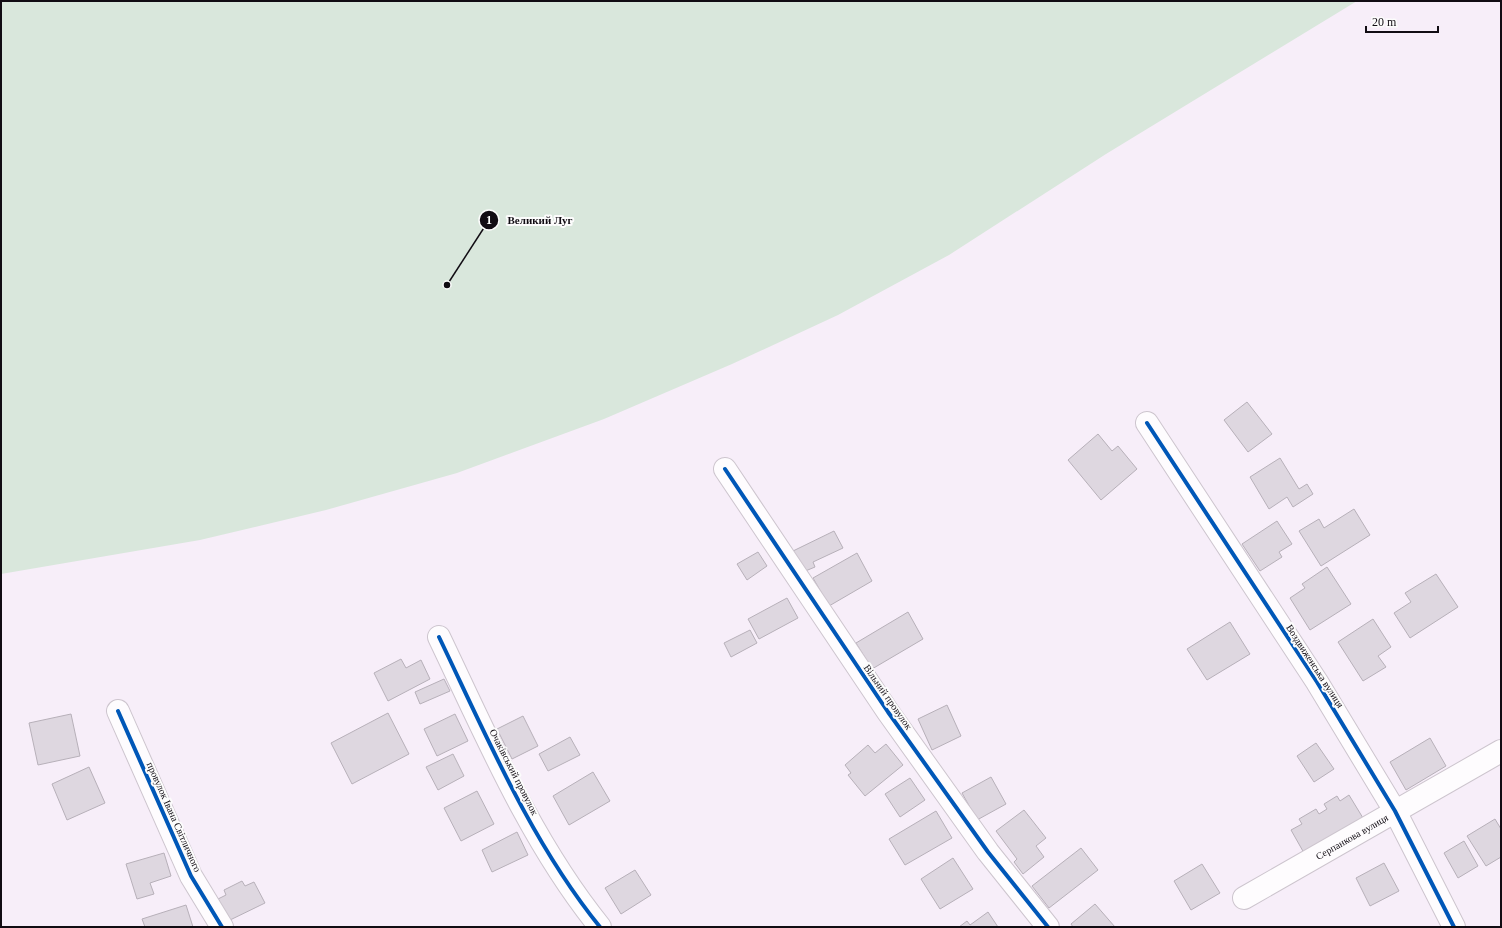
<svg xmlns="http://www.w3.org/2000/svg" width="1502" height="928" font-family="Georgia,serif">
<rect width="100%" height="100%" fill="#f7eef9"/>
<polygon fill="#d9e7dc" points="1,1 1357,1 1106,154 949,255 838,315 732,364 604,419 457,473 326,510 200,540 1,574"/>
<g fill="#ded7e0" stroke="#b7b0b9">
<polygon points="1247,402 1272,434 1248,452 1224,420"/>
<polygon points="1098,434 1112,451 1118,446 1137,469 1101,500 1068,460"/>
<polygon points="1280,458 1299,489 1307,484 1313,494 1293,507 1287,497 1269,509 1250,477"/>
<polygon points="1354,509 1370,535 1321,566 1299,531 1319,519 1324,528"/>
<polygon points="1277,521 1292,544 1279,552 1282,557 1260,571 1242,544"/>
<polygon points="834,531 843,548 813,562 815,567 803,572 793,551"/>
<polygon points="758,552 767,566 747,580 737,564"/>
<polygon points="857,553 872,581 829,606 813,578"/>
<polygon points="1327,567 1351,604 1310,630 1290,598 1305,588 1302,584"/>
<polygon points="1436,574 1458,607 1410,638 1394,613 1411,602 1405,593"/>
<polygon points="787,598 798,618 759,639 748,619"/>
<polygon points="908,612 923,639 872,669 856,643"/>
<polygon points="1373,619 1391,647 1378,656 1386,667 1363,681 1338,642"/>
<polygon points="1230,622 1250,654 1207,680 1187,649"/>
<polygon points="750,630 757,643 731,657 724,643"/>
<polygon points="401,659 406,668 421,660 430,679 388,701 374,673"/>
<polygon points="444,679 450,691 420,704 415,692"/>
<polygon points="947,705 961,736 932,750 918,719"/>
<polygon points="388,713 409,754 352,784 331,743"/>
<polygon points="71,714 80,756 38,765 29,723"/>
<polygon points="455,714 468,741 437,756 424,729"/>
<polygon points="523,716 538,746 512,759 497,729"/>
<polygon points="570,737 580,755 548,771 539,754"/>
<polygon points="1430,738 1446,766 1406,790 1390,762"/>
<polygon points="1316,743 1334,769 1314,782 1297,756"/>
<polygon points="886,744 903,765 865,796 848,775 851,773 845,765 868,745 875,753"/>
<polygon points="453,754 464,776 438,790 426,767"/>
<polygon points="89,767 105,803 67,820 52,784"/>
<polygon points="593,772 610,801 569,825 553,796"/>
<polygon points="991,777 1006,804 977,820 962,793"/>
<polygon points="910,778 925,800 900,817 885,794"/>
<polygon points="477,791 494,824 461,841 444,808"/>
<polygon points="1349,795 1363,818 1304,853 1291,830 1302,824 1299,819 1316,809 1319,814 1327,809 1324,804 1337,796 1340,801"/>
<polygon points="1024,810 1046,838 1036,846 1044,857 1023,874 1014,862 1017,859 996,831"/>
<polygon points="936,811 952,838 905,865 889,839"/>
<polygon points="1495,819 1501,829 1501,857 1486,866 1467,836"/>
<polygon points="517,832 528,855 492,872 482,850"/>
<polygon points="1464,841 1478,866 1458,878 1444,853"/>
<polygon points="1081,848 1098,870 1049,908 1032,886"/>
<polygon points="164,853 171,876 150,883 154,894 137,899 126,864"/>
<polygon points="953,858 973,889 940,909 921,879"/>
<polygon points="1384,863 1399,891 1370,906 1356,878"/>
<polygon points="1202,864 1220,893 1191,910 1174,881"/>
<polygon points="635,870 651,895 621,914 605,888"/>
<polygon points="242,881 245,886 254,882 265,903 228,921 218,899 226,895 224,890"/>
<polygon points="1095,904 1115,927 1073,927 1071,924"/>
<polygon points="186,905 193,927 145,927 142,919"/>
<polygon points="988,912 998,927 959,927 967,921 970,925"/>
</g>
<g fill="none" stroke-linecap="round" stroke-linejoin="round">
<g stroke="#cdc5ce" stroke-width="24">
<g id="minor">
<polyline points="1147,423 1317,682 1395,811 1454,927"/>
<polyline points="725,469 888,712 988,852 1048,927"/>
<path d="M 439,637 C 486,735 531,842 600,927"/>
<polyline points="118,711 191,876 222,927"/>
<path id="s1" d="M 1244,898 L 1501,751"/>
</g>
</g>
<use href="#minor" stroke="#fefcfe" stroke-width="22"/>
<g stroke="#fcfcfc" stroke-width="6">
<g id="cycleway">
<polyline points="1147,423 1317,682 1395,811 1454,927"/>
<polyline points="725,469 888,712 988,852 1048,927"/>
<path d="M 439,637 C 486,735 531,842 600,927"/>
<polyline points="118,711 191,876 222,927"/>
</g>
</g>
<use href="#cycleway" stroke="#0057b8" stroke-width="4"/>
</g>
<g text-anchor="middle" dominant-baseline="central" stroke-width="4" stroke-linejoin="round" paint-order="stroke">
<g font-size="10" fill="#110c13" stroke="#fcfcfc">
<text transform="translate(1315 666) rotate(57)">Воздвиженська вулиця</text>
<text transform="translate(888 697) rotate(55)">Вільний провулок</text>
<text transform="translate(514 772) rotate(63)">Очаківський провулок</text>
<text transform="translate(174 817) rotate(66)">провулок Івана Світличного</text>
<text stroke="none"><textPath href="#s1" startOffset="124">Серпанкова вулиця</textPath></text>
</g>
</g>
<path fill="none" stroke="#110c13" stroke-width="1.5" d="M447 285L489 220"/>
<g fill="#110c13" stroke="#fcfcfc" stroke-width="1.5">
<circle cx="447" cy="285" r="4"/>
<circle cx="489" cy="220" r="10"/>
</g>
<g font-size="12" text-anchor="middle" font-weight="bold" fill="#fff">
<text x="489" y="224">1</text>
</g>
<g font-size="11" text-anchor="middle" font-weight="bold" fill="#110c13" stroke="#fcfcfc" stroke-width="4" stroke-linejoin="round" paint-order="stroke">
<text x="540" y="224">Великий Луг</text>
</g>
<rect width="1502" height="928" fill="none" stroke="#110c13" stroke-width="4"/>
<path d="M1366 26v6h72v-6" fill="none" stroke="#110c13" stroke-width="2"/>
<text x="1372" y="26" font-size="12" fill="#110c13" stroke="#fcfcfc" stroke-width="3" paint-order="stroke">20 m</text>
</svg>
